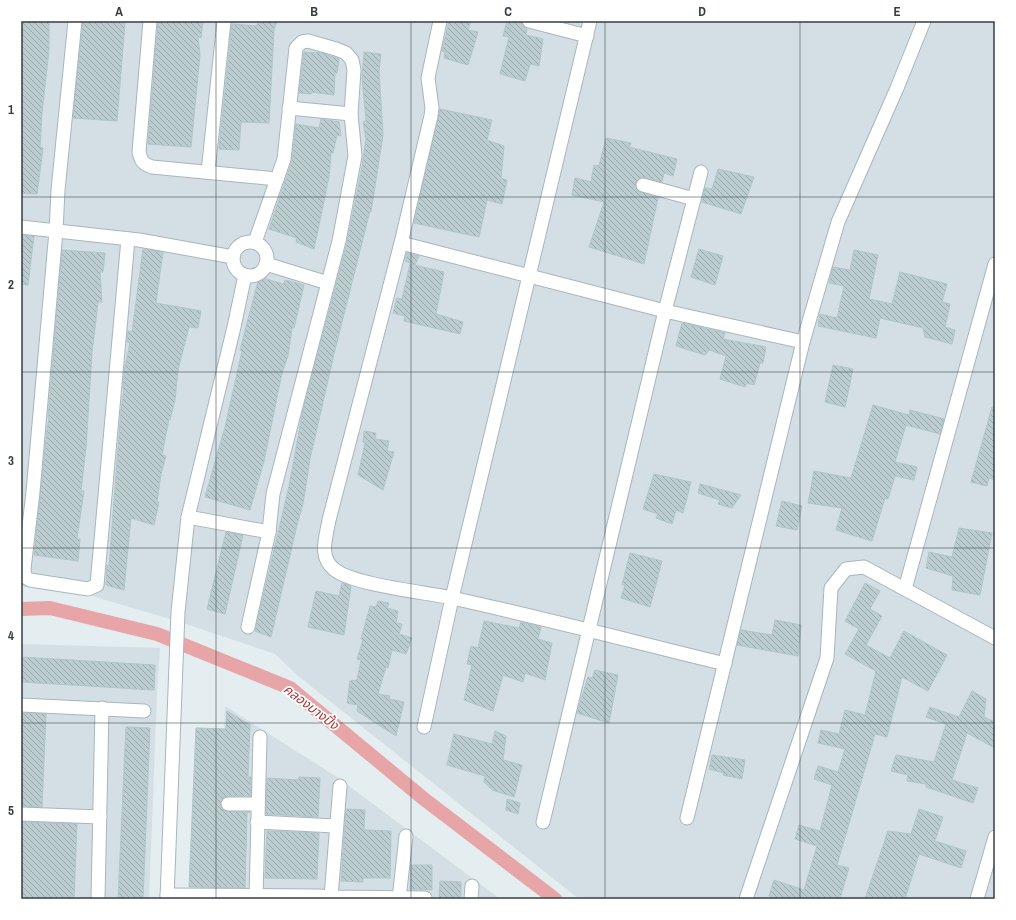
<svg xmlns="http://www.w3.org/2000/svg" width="1016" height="920" font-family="'Archivo Narrow','Noto Sans Thai',sans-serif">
<defs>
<pattern id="building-back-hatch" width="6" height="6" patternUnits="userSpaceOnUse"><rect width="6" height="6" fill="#bbcdd1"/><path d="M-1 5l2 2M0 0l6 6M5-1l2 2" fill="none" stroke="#99a8ab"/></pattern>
</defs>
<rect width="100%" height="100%" fill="#e4edf0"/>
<g fill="#d3dfe4">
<polygon points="21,21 995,21 995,899 579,899 297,675 275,654 177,621 92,596 21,586"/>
<polygon points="21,644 160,648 157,693 149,899 21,899"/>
<polygon points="225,706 337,777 500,899 217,899"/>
</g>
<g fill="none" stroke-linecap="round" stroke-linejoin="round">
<polyline stroke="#e8a5a7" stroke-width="14" points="21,609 50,608 157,634 290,688 424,799 555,899"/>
</g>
<g fill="url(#building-back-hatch)" stroke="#afc6cb">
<polygon points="21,21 49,21 49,50 42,113 40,147 43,148 37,194 21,193 22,106 21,106"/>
<polygon points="83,21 125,23 117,121 73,118"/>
<polygon points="158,21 203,21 201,38 198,37 200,55 191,147 148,144"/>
<polygon points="258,21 277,21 274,30 269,123 241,122 239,150 219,149 232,24 257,26"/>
<polygon points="449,21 471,21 468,30 478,32 468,65 444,58 445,52 442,51"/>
<polygon points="507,21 521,21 523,26 527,29 526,35 543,39 539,66 530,64 525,81 500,74 509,37 503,36"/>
<polygon points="304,52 322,53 339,59 337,73 335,73 334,95 311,92 311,94 299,93"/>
<polygon points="364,52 381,54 379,71 383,135 371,212 370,211 334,354 310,459 303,504 297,525 271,637 255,631 289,486 303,410 347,243 362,167 366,139 363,122 366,121 362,77"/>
<polygon points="440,109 492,120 487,140 504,146 501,178 507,180 502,204 487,200 479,237 414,223"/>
<polygon points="321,119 339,122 341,136 337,135 333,153 331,153 329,177 314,249 296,242 297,238 269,229 292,161 296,124 319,128"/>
<polygon points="606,138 631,143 629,147 677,159 673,176 664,173 662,182 641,177 635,183 638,191 658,198 644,264 589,247 604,202 572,195 575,178 591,182 594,165 599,166"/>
<polygon points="718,169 754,177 741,214 702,202 705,188 712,189"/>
<polygon points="21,235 34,236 28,285 21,284"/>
<polygon points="143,249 163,252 156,303 201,311 198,328 189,327 178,370 175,400 170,420 169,419 162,455 166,456 161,474 157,502 159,502 154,525 131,518 124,590 106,585 107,565 109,566 121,409 124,389 123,388 125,366 130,343 127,342 128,331 132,332"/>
<polygon points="699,249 723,256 715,285 691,277"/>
<polygon points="62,250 105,253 103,272 100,272 102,302 98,302 92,353 86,448 81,491 84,491 77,539 80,539 78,561 34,555 47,430 49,417 48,417"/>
<polygon points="854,250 878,255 869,299 892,304 900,272 947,284 942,302 950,304 945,327 955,330 952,344 925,337 923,328 880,318 876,338 818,326 820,314 837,318 844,286 829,283 833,267 850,270"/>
<polygon points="407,253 419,256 415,265 405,261"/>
<polygon points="410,264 444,272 436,314 463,322 460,334 404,321 405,316 393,313 397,298 402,299"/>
<polygon points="259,277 284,284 285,280 304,285 294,328 292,328 288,356 282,373 264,461 250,510 205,497 225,427 242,351 240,350"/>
<polygon points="682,323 725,333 723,339 766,347 763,363 760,363 754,385 747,383 745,387 720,379 726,356 709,350 705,355 676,346"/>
<polygon points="833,365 853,369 845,407 825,402"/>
<polygon points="873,405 909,415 910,410 944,419 940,434 906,425 895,462 917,467 914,480 895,476 888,499 885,498 872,541 836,530 842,508 808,503 814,471 851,478"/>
<polygon points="992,407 995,407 995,480 989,478 987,486 971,482"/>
<polygon points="364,431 376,433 375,439 389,441 387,451 394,452 383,490 358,475 365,443 363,442"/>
<polygon points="654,474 691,482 683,513 676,510 672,524 656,518 658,514 643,509"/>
<polygon points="700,484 741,495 732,508 718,504 720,500 698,493"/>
<polygon points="782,501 802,506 797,530 776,526"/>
<polygon points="959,528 992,533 980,595 952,590 953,576 926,568 929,552 952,557"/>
<polygon points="226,532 243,535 225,614 207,609"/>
<polygon points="630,553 662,561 650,607 621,598 625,585 622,585"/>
<polygon points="342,583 351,586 344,635 308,627 316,591 339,596"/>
<polygon points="865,583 880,591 870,609 882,616 866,645 890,658 904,631 947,655 928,691 902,677 887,737 875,734 837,865 849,868 840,899 778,899 769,896 774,880 804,890 817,846 795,839 799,825 820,831 832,785 814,779 818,766 838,772 845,749 818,743 821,730 839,734 845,710 865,715 876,671 845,654 859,629 845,621"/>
<polygon points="378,601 389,603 387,608 398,611 396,623 402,624 399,634 412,638 406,654 392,650 388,668 386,667 378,694 390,696 389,699 404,702 396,736 357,711 358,705 347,703 350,681 357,680 361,660 357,659 363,640 361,639 370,606 376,607"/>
<polygon points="775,620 801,625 798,656 737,645 741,630 772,635"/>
<polygon points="484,621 519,628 521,622 541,627 538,639 552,643 545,680 525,673 523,682 503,675 493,711 464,700 472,665 467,664 471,646 478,648"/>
<polygon points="21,657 155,665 154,690 21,682"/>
<polygon points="595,670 618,675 609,723 577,713 588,677 592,678"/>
<polygon points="972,691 986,699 984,717 995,722 995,748 967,733 952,780 978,788 973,803 926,787 926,784 907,781 908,775 891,771 896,755 934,762 946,724 926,717 930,707 959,717"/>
<polygon points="227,711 250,725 248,777 251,777 251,796 228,796 224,797 220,804 224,811 250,812 247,813 245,888 189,887 196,728 226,729"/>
<polygon points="21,713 46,714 42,807 21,806"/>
<polygon points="126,727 150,728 143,899 118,899"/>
<polygon points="495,731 506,736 503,760 522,765 514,797 492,790 484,782 485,776 447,765 454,734 492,744"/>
<polygon points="712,755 745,760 742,779 723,775 724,773 709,769"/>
<polygon points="299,777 320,778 318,817 266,814 267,778 298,780"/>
<polygon points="507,799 520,803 518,814 506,810"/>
<polygon points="346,809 365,810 364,830 391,831 390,878 363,878 363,882 341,881"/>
<polygon points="919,809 943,817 935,841 966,851 961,868 919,854 905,899 865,899 888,831 911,834"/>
<polygon points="21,822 77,824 74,899 21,899"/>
<polygon points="267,831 319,833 317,879 265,878"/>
<polygon points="411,865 432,865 432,890 410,889"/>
<polygon points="440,881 461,882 461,899 439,899"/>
</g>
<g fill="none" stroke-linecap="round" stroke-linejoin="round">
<g stroke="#a8b6bb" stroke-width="15">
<g id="street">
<polyline points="75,21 58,190 56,231 33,492 24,569 25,577 30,580 88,589 97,585 128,239"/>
<path d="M 150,21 L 139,152 C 141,161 143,164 152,167 L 277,179"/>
<path d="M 440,21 L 428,78 L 432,108 L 431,116 L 401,243 L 329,520 C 326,538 318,557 335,570 C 355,585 424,592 452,598 C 544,618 634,642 725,664"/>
<polyline points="529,21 587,36"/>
<polyline points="289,108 351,114"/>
<polyline points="208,172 224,21"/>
<polyline points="643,185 694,199"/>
<polyline points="21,227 139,240 233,257"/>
<polyline points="255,242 284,159 296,48 302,42 308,41 336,49 346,53 352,60 354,70 351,114 355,156 339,241 328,283"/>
<circle cx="250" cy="259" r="17"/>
<polyline points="401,243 665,311 803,342"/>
<polyline points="188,517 269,532"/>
<polyline points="905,589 995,264"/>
<polyline points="248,627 269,532 273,494 328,283 266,264"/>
<polyline points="21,705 144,711"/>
<polyline points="424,727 452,598 590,21"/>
<polyline points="340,786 331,897 425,898"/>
<polyline points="228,804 258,804"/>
<polyline points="21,814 100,817"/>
<polyline points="687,818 803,342 838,222 897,88 924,21"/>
<polyline points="257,822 335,826"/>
<polyline points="543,822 665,311 701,172"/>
<polyline points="167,895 318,896 331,897 331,899"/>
<polyline points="98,899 102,708"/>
<polyline points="167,899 178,612 188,517 234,327 245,275"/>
<polyline points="256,899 260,737"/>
<polyline points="399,899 406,836"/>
<polyline points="471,899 472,886"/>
<polyline points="746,899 827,658 831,588 846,569 864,567 995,638"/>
<polyline points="977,899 995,837"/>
</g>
</g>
<use href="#street" stroke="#fff" stroke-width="13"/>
</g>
<path fill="none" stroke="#353f42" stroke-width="1" stroke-opacity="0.55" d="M 216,21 L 216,899M 411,21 L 411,899M 605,21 L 605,899M 800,21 L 800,899M 21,197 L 995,197M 21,372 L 995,372M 21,548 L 995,548M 21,723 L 995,723"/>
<g text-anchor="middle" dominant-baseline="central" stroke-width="3.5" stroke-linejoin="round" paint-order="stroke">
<g font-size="13" font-style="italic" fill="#a3383a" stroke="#fff">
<text transform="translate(311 707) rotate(37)">คลองบางปิ้ง</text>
</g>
</g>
<rect width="1016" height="920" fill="none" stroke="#ffffff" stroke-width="44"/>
<rect x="22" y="22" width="972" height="876" fill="none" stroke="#353f42" stroke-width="1.5"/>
<g font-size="13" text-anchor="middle" font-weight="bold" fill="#353f42">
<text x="119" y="16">A</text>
<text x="314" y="16">B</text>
<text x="508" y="16">C</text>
<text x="702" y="16">D</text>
<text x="897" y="16">E</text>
<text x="11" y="114">1</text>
<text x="11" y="289">2</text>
<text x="11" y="465">3</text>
<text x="11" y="640">4</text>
<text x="11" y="815">5</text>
</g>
</svg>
